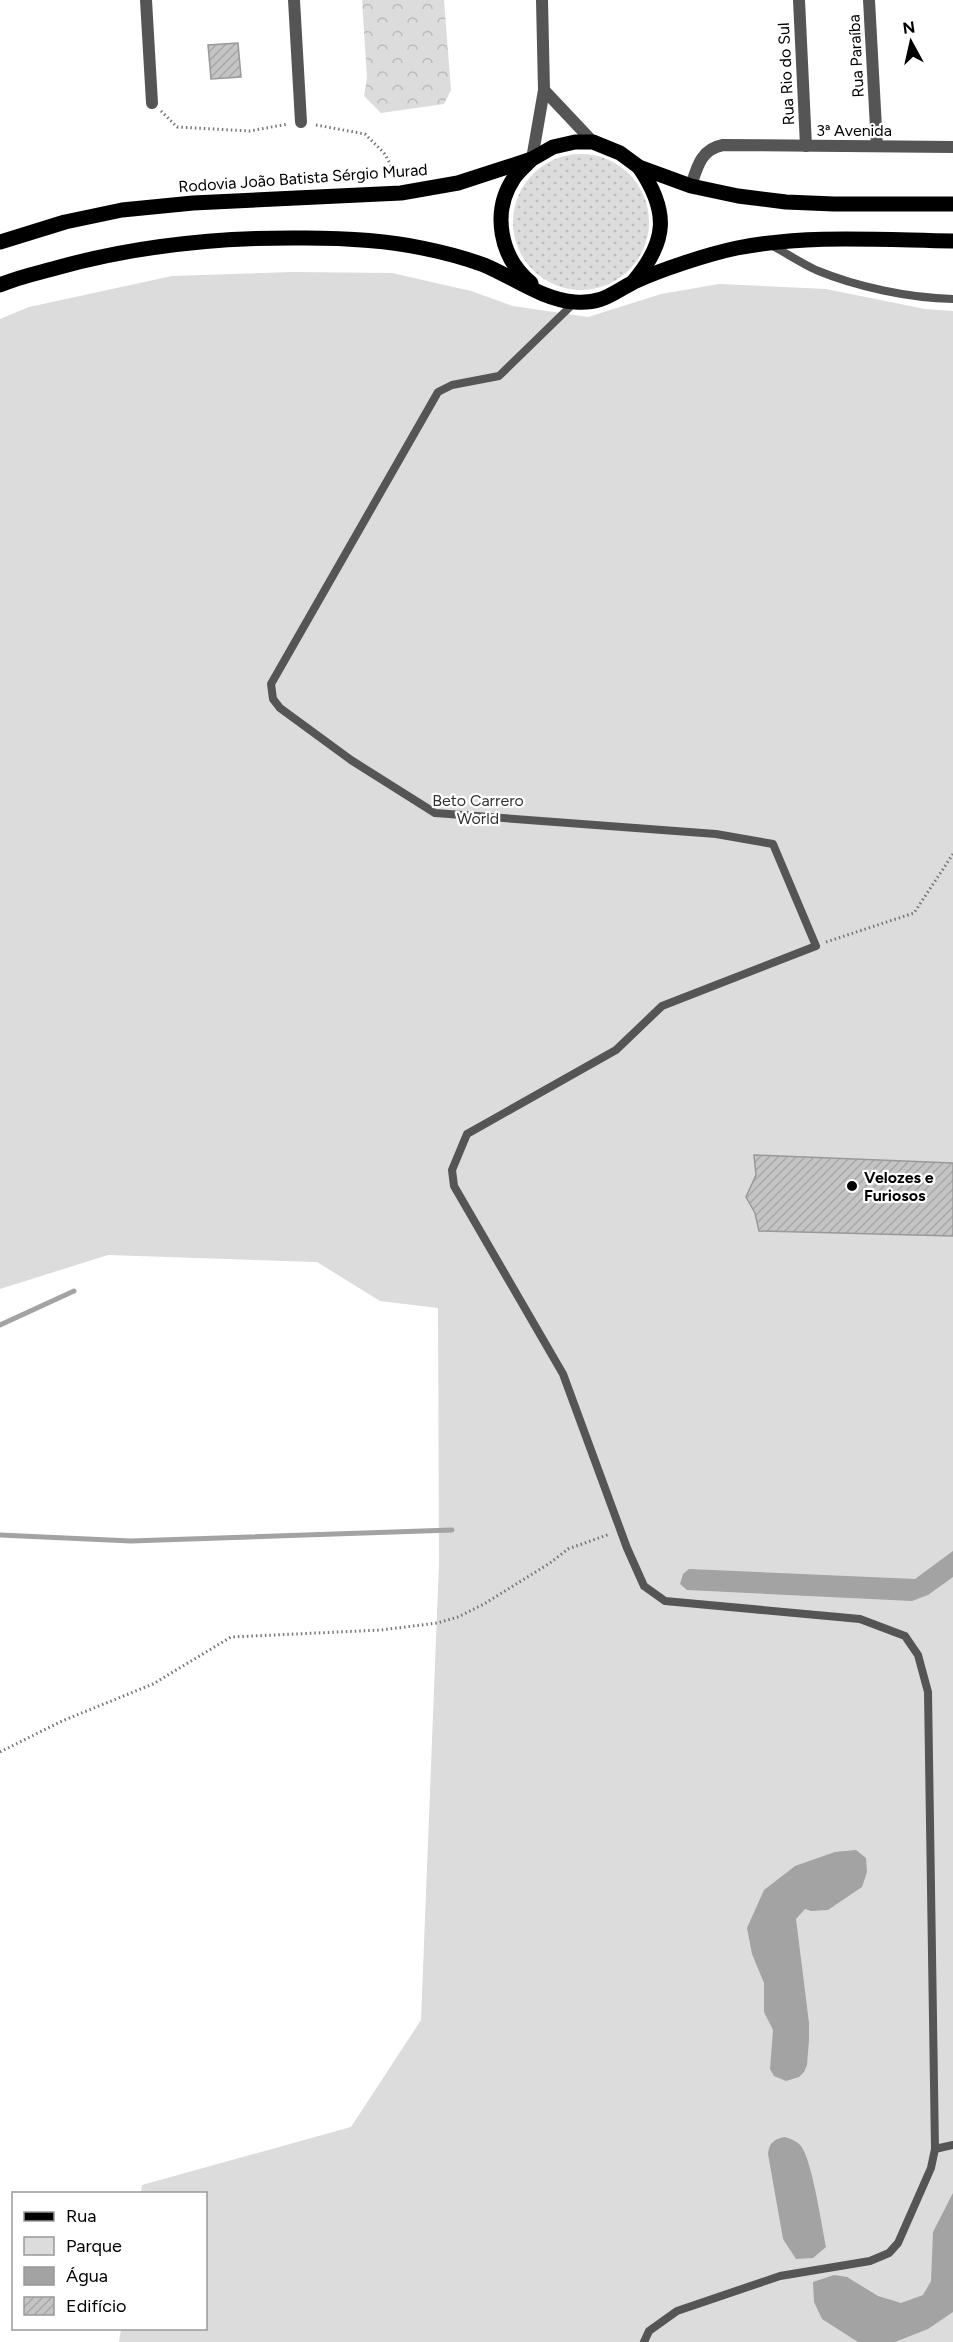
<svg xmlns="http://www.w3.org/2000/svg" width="953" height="2342" font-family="Figtree,sans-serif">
<defs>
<pattern id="grass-dots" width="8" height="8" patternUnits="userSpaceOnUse" patternTransform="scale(1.5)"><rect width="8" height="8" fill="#dcdcdc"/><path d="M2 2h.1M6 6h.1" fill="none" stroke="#bbb" stroke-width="1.8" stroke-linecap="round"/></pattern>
<pattern id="forest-crowns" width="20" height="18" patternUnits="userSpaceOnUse" patternTransform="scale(1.5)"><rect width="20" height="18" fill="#dcdcdc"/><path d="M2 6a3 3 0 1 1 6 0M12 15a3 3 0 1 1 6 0" fill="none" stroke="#bbb"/></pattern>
<pattern id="building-hatch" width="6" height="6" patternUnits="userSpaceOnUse" patternTransform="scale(1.5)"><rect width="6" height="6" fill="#c4c4c4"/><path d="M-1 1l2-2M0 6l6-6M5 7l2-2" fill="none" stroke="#a7a7a7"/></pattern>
</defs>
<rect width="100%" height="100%" fill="#fff"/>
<circle fill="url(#grass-dots)" cx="581" cy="222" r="68"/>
<polygon fill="url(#forest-crowns)" points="362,0 444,0 451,90 444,104 381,113 364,96 367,78"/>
<polygon fill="#dcdcdc" points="293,272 392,273 471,291 513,306 588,317 661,294 719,284 826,289 925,309 953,311 953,2342 119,2342 121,2329 206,2328 206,2194 141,2193 142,2185 351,2127 421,2020 439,1563 438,1308 380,1301 317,1262 108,1255 0,1289 0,319 29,307 172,276"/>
<g fill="#a3a3a3">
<polygon points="953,1551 953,1577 928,1595 912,1601 687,1590 680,1584 683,1574 689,1569 915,1579"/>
<polygon points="856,1850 866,1858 867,1872 862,1887 828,1910 811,1911 805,1909 796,1919 809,2023 809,2040 807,2065 804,2072 799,2077 786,2081 774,2076 770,2069 773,2030 764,2012 764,1983 752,1954 747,1928 764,1890 795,1866 835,1852"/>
<path d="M 785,2137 C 791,2139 797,2141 801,2146 C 812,2160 822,2227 826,2247 L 813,2258 L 796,2259 L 783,2239 L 768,2154 C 769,2143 774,2139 785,2137 Z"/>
<polygon points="953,2193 953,2312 928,2329 895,2342 858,2342 822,2319 814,2302 813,2282 834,2275 847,2277 878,2296 901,2303 923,2295 931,2281 933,2232"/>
</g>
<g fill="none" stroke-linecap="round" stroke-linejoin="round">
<g stroke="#a3a3a3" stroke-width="5">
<polyline points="0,1325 74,1291"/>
<polyline points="0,1535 131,1541 452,1530"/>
</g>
</g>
<g fill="url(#building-hatch)" stroke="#999" stroke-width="1.5">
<polygon points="238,43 241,77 211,79 208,45"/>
<polygon points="754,1155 953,1163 953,1236 759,1231 755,1213 746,1197 756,1175"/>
</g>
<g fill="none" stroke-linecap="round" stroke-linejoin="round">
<g stroke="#777" stroke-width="3" stroke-dasharray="1.5 3" stroke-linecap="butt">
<polyline points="161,111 177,127 250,131 288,124"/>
<polyline points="316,125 365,134 384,153 399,179"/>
<polyline points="826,942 914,913 953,854"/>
<polyline points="0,1752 62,1721 153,1684 231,1637 381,1630 437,1623 458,1617 484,1604 550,1563 568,1549 610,1534"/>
</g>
<g stroke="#555" stroke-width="8">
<path d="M 771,245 C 786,253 801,263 816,270 C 857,287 909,298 953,299"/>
<polyline points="574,303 499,376 452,385 438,392 271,684 273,699 280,708 351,760 435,813 716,834 773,844 816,946 662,1006 616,1050 467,1134 452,1170 454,1186 563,1374 627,1548 644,1586 665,1601 860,1619 905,1636 918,1655 928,1692 935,2149"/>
<polyline points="644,2342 649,2331 677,2311 780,2276 870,2261 889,2253 898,2243 931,2168 935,2149 953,2145"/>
</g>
<g stroke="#555" stroke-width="12">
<polyline points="146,0 152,103"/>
<polyline points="294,0 301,122"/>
<polyline points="799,0 806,146"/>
<polyline points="869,0 877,146"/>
<polyline points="544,90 593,142"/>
<polyline points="532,159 544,90 542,0"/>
<path d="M 691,186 C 697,167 701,149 723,145 L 953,147"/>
</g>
<g stroke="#000" stroke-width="15">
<path d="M 530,161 C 525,166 518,172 514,178 C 491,212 500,258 531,283"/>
<polyline points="0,242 65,222 122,210 193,203 401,193 458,183 532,159 553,147 575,142 593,142 620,153 639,167 691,186 738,196 786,202 834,204 953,204"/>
<path d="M 633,282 C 668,241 669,211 639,167"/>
<path d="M 0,285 C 18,277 38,273 56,268 C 138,245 220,237 305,238 C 344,238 384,240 422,248 C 442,252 465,258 484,265 C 513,277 543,300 575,302 C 603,304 612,293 634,282 C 660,270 708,254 737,248 C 807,234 882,240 953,241"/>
</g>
</g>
<circle fill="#000" stroke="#fff" stroke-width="2" cx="852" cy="1186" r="6"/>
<g text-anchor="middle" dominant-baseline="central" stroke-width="4.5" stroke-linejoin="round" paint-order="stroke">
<g font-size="16" fill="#000" stroke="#fff">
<text transform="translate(856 56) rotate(-93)">Rua Paraíba</text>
<text transform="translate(786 74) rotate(-93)">Rua Rio do Sul</text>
<text x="854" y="130">3ª Avenida</text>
<text transform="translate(303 178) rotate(-4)">Rodovia João Batista Sérgio Murad</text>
</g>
<g font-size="16" fill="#333" stroke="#fff">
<text x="478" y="800">Beto Carrero<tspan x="478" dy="18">World</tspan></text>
</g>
<g font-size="16" font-weight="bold" fill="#000" stroke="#fff" text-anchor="start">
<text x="864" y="1177">Velozes e<tspan x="864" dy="18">Furiosos</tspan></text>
</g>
</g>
<rect x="12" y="2192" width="195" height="138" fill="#ffffff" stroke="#999999" stroke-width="1.5"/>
<rect x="24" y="2212" width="30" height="9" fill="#000000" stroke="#999999" stroke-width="1.5"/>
<text x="66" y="2222" font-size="18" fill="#000000">Rua</text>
<rect x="24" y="2237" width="30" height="18" fill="#dcdcdc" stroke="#999999" stroke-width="1.5"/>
<text x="66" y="2252" font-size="18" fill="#000000">Parque</text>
<rect x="24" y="2267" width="30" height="18" fill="#a3a3a3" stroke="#999999" stroke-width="1.5"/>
<text x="66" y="2282" font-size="18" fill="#000000">Água</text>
<rect x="24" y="2297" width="30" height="18" fill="url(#building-hatch)" stroke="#999999" stroke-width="1.5"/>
<text x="66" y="2312" font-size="18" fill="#000000">Edifício</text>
<g transform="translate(911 42) rotate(352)" stroke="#ffffff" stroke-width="4.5" paint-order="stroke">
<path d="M0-4.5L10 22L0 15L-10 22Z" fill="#000000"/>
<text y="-9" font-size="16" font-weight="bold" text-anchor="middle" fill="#000000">N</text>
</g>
</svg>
